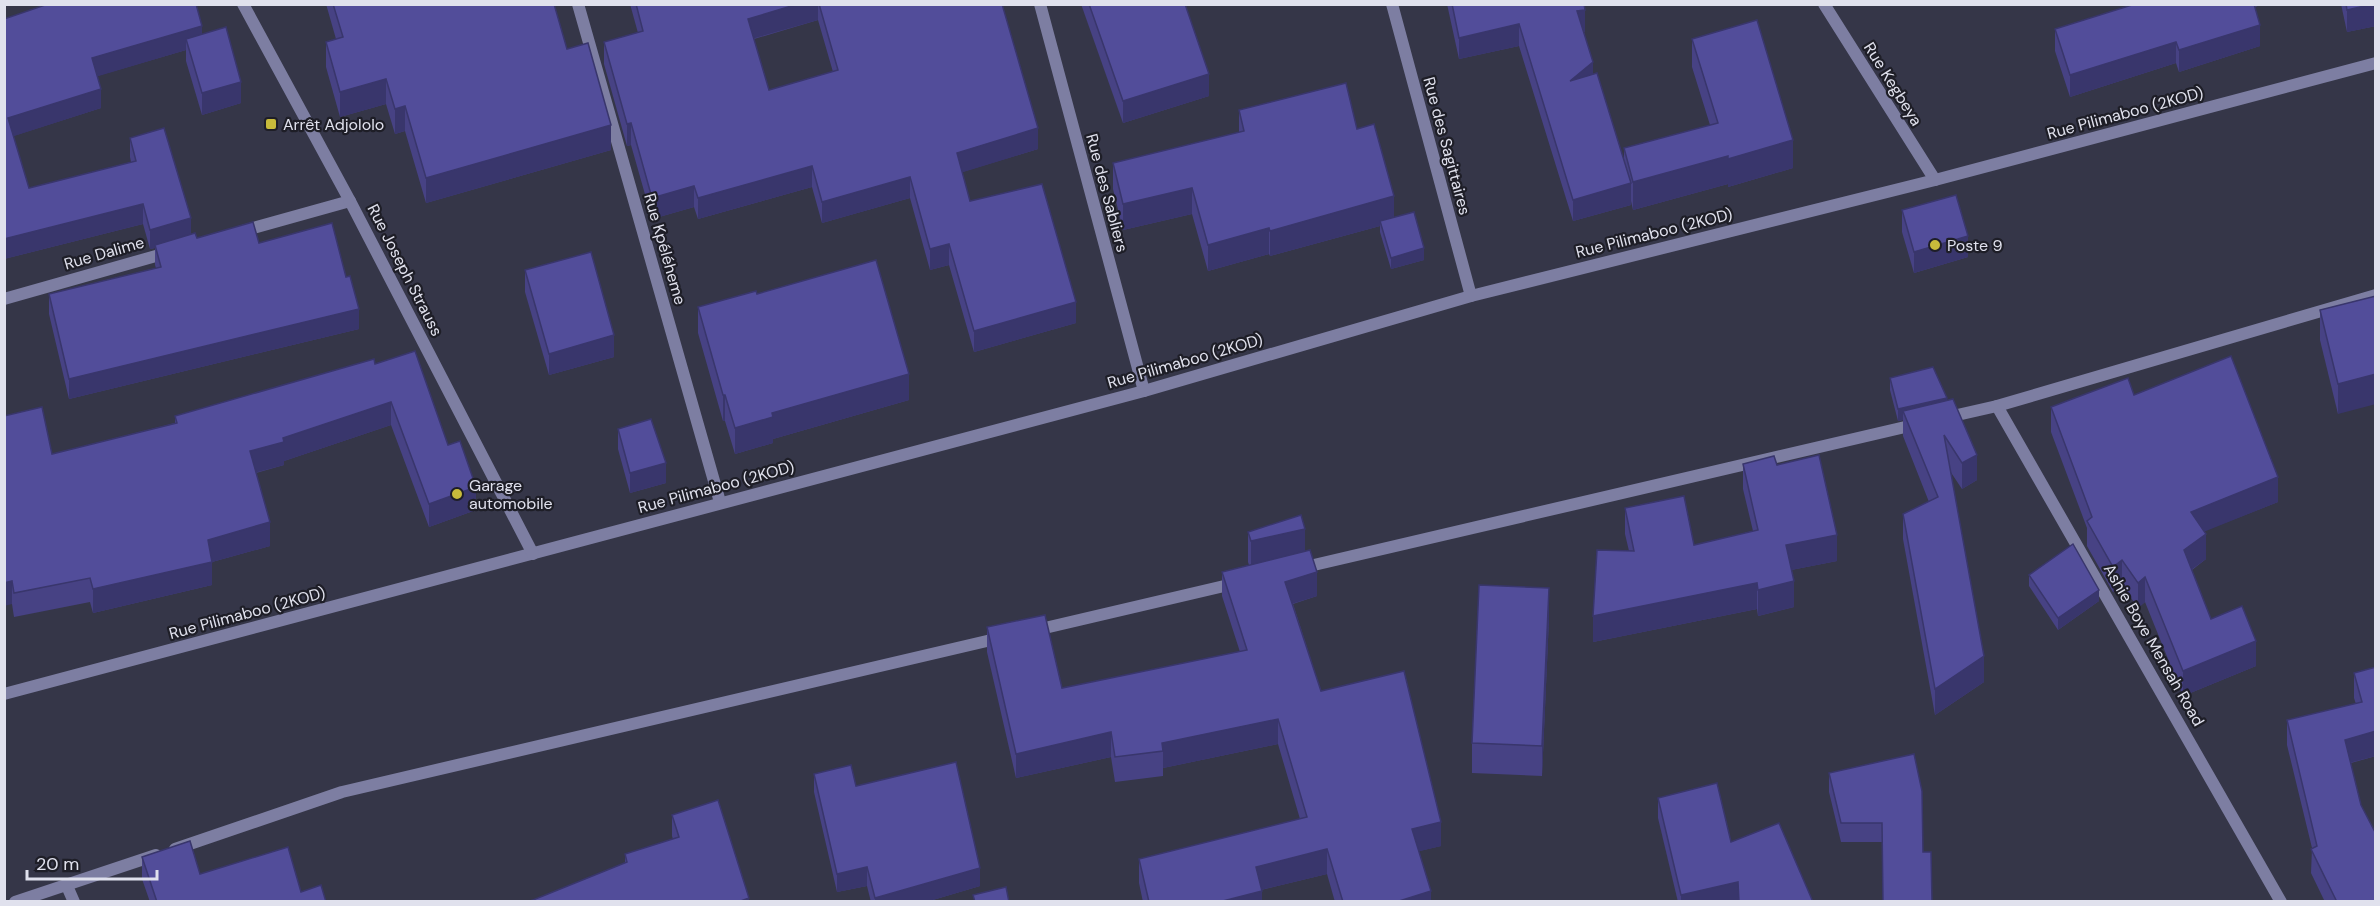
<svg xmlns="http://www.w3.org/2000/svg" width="2380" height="906" font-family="'DM Sans',sans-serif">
<rect width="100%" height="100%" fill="#353648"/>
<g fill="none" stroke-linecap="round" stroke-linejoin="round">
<g stroke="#7d7ea2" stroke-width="12">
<polyline points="578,4 720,502"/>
<polyline points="1040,4 1144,391"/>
<polyline points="1392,4 1471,296"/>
<polyline points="1824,4 1935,180"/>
<polyline points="239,232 350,201"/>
<polyline points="4,299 170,252"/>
<polyline points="1997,406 2281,902"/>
<polyline points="1944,418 1997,406 2376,295"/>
<polyline points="1301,568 1918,424"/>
<polyline points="1032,631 1237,583"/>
<polyline points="4,694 1144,391 1471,296 1935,180 2376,63"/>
<polyline points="175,849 342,792 1004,637"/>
<polyline points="67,886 74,902"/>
<polyline points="15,902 156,855"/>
</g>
<polyline stroke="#7d7ea2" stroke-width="12" points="243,4 350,201 533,554"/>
</g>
<g fill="#474284" fill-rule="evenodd">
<polygon points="326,4 554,4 567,49 611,150 426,203 405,131 395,134 386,104 340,117 326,67 326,42 336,39"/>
<path d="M 630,4 L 1002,4 L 1038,149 L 962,172 L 970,201 L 1076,323 L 974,352 L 949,265 L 930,270 L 910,198 L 822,223 L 812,187 L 698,219 L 694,207 L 652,219 L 631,145 L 627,146 L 604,64 L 604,42 L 638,33 ZM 818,20 L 833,72 L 769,90 L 754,39 Z"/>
<polygon points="1081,4 1185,4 1209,96 1123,123"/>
<polygon points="1447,4 1584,4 1585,31 1584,32 1593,74 1624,162 1624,148 1710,125 1692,67 1692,39 1793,168 1728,187 1728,184 1633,210 1631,201 1631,205 1573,221 1519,46 1459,59"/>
<polygon points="2135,4 2263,4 2255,7 2260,46 2179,72 2176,63 2070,97 2055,51 2055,29"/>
<polygon points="2341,4 2376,4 2376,26 2347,32"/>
<polygon points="4,19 202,34 241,103 202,115 186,61 186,50 97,76 101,108 13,136 29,188 131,162 130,157 130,138 191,235 197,238 259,243 359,329 69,399 49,314 49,294 156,268 155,265 155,248 150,249 143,224 4,259"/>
<polygon points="1239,110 1357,129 1394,217 1424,260 1391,269 1380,232 1380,226 1270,256 1269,254 1208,271 1192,214 1123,230 1113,189 1113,163 1239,133"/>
<polygon points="1902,210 1968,257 1914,273 1902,232"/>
<polygon points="525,270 614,357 549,375 525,292"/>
<polygon points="757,294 909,400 773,439 773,443 735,454 725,421 723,421 698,333 698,307"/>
<polygon points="2376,296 2338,414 2320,340 2320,310"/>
<polygon points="375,364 448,445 476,510 429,527 391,425 284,461 284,465 256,473 270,546 212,562 212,585 93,613 90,602 14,617 12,604 4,416 52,454 175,423 175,416"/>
<polygon points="1890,378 1947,400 1977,480 1962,489 1950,471 1984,682 1935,715 1903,539 1903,514 1929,502 1903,436 1903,420 1898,421 1890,390"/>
<polygon points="2134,395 2278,502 2204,531 2206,559 2192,570 2211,619 2256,666 2183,696 2145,602 2138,608 2122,585 2113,592 2087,546 2087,528 2051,432 2051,407"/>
<polygon points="618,429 666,483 630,493 618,449"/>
<polygon points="1743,464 1777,465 1837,561 1791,570 1794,607 1758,616 1757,609 1593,642 1629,551 1625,534 1625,508 1694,545 1753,531 1743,489"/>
<polygon points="1248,532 1305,552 1317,596 1293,604 1321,691 1441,846 1419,851 1431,902 1335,902 1327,874 1261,890 1262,902 1143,902 1139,883 1139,859 1300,819 1278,744 1163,768 1163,776 1115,782 1111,757 1016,778 987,652 987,627 1062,688 1240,652 1222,596 1222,572 1249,565 1248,562"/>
<polygon points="2029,575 2099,601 2058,630 2029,586"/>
<polygon points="1549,618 1542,776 1472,773 1472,743"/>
<polygon points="2376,667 2376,756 2351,763 2376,902 2325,902 2311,873 2312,848 2287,745 2287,720 2356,704 2354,698 2354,673"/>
<polygon points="1829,773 1923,852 1932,902 1882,842 1841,842 1829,792"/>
<polygon points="814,774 856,786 980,886 926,902 871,902 867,886 837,892 814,792"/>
<polygon points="1658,798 1731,842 1813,902 1678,902 1658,818"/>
<polygon points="672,815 749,902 625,863 625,854 673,839 672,836"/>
<polygon points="142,857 200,874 326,902 150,902 142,879"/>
</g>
<g fill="#39366c">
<polygon points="798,4 818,4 818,20 748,40 748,19"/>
<polygon points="2373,4 2376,4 2376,26 2347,32 2347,10"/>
<polygon points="1585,10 1585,31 1577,33 1577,11"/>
<polygon points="1519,24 1519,46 1459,59 1459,38"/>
<polygon points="2260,25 2260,46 2179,72 2179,50"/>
<polygon points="202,26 202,46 186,39 186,50 92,78 92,58"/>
<polygon points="2176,42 2176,63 2070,97 2070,75"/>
<polygon points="1593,62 1593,84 1570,81"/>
<polygon points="1209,74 1209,96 1123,123 1123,101"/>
<polygon points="386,79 386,104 340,117 340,92"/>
<polygon points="241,82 241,103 202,115 202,93"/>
<polygon points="101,89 101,108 8,138 8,118"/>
<polygon points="405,106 405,131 395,134 395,109"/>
<polygon points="631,123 631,145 627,146 627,124"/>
<polygon points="611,125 611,150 426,203 426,178"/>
<polygon points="1038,128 1038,149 957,174 957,153"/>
<polygon points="1793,140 1793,168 1728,187 1728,159"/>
<polygon points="1728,156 1728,184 1633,210 1633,182"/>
<polygon points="812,166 812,187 698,219 698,198"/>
<polygon points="910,177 910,198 822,223 822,202"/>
<polygon points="1631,183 1631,205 1573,221 1573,200"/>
<polygon points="694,186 694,207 652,219 652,198"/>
<polygon points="1192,188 1192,214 1123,230 1123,204"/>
<polygon points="1394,196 1394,221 1380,221 1380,226 1270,256 1270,231"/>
<polygon points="143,204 143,224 4,259 4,239"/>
<polygon points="191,218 191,238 155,245 155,248 150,249 150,230"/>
<polygon points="1269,228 1269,254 1208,271 1208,245"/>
<polygon points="1968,236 1968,257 1914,273 1914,252"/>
<polygon points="949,244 949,265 930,270 930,249"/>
<polygon points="1424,248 1424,260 1391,269 1391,258"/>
<polygon points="1076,302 1076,323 974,352 974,331"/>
<polygon points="359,309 359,329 69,399 69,379"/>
<polygon points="614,335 614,357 549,375 549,354"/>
<polygon points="909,374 909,400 773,439 773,443 735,454 735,428 772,413"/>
<polygon points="2376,374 2376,404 2338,414 2338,384"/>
<rect x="723" y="395" width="2" height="26"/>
<polygon points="1947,398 1947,409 1903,411 1903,420 1898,421 1898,409"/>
<polygon points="391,402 391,425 284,461 284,465 250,474 250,451 283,438"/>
<polygon points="1977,455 1977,480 1962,489 1962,463"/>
<polygon points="666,463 666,483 630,493 630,473"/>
<polygon points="2278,477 2278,502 2191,537 2191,512"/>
<polygon points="476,487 476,510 429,527 429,504"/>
<polygon points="270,522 270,546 212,562 212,585 93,613 93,589 208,540"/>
<polygon points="1305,529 1305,559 1251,572 1251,541"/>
<polygon points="2206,534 2206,559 2184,575 2184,550"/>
<polygon points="1837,535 1837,561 1786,571 1786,545"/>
<polygon points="2122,560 2122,585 2113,592 2113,567"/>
<polygon points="1317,572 1317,596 1285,606 1285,582"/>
<polygon points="2145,577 2145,602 2138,608 2138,583"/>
<polygon points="12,581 12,604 4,606 4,583"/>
<polygon points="1794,581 1794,607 1758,616 1758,590"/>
<polygon points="1757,583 1757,609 1593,642 1593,616"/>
<polygon points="1549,588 1549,618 1542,776 1542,746"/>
<polygon points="2099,590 2099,601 2058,630 2058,618"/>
<polygon points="2256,641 2256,666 2183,696 2183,671"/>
<polygon points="1984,656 1984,682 1935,715 1935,689"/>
<polygon points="1278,719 1278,744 1163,768 1163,751 1162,743"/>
<polygon points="2376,731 2376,756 2345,764 2345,740"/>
<polygon points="1111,732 1111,757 1016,778 1016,754"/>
<polygon points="1441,822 1441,846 1412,853 1412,829"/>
<polygon points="1327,849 1327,874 1256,891 1256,867"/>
<polygon points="867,867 867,886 837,892 837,874"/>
<polygon points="980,868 980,886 926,902 875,902 875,898"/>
<polygon points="1738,882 1738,902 1681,902 1681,895"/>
<polygon points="1262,891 1262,902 1219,902"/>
<polygon points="1431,891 1431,902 1396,902"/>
<polygon points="749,898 749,902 738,902"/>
</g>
<g fill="#524d9a" stroke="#39366c" stroke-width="1.5">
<polygon points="48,4 196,4 202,26 92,58 101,89 8,118 29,188 136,161 130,138 164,128 191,218 150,230 143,204 4,239 4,19"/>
<polygon points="333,4 554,4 567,49 588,43 611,125 426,178 405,106 395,109 386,79 340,92 326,42 343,37"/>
<polygon points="636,4 798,4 748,19 769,90 838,70 819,4 1002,4 1038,128 957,153 970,201 1042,184 1076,302 974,331 949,244 930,249 910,177 822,202 812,166 698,198 694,186 652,198 631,123 627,124 604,42 643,31"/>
<polygon points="1089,4 1185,4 1209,74 1123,101"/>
<polygon points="1452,4 1584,4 1585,10 1577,11 1593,62 1570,81 1597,73 1631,183 1573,200 1519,24 1459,38"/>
<polygon points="2135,4 2254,4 2260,25 2179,50 2176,42 2070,75 2055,29"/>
<polygon points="2346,4 2373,4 2347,10"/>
<polygon points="1757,20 1793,140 1728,159 1728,156 1633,182 1624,148 1718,123 1692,39"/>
<polygon points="226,27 241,82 202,93 186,39"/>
<polygon points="1346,83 1357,129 1374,124 1394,196 1270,231 1269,228 1208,245 1192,188 1123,204 1113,163 1244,131 1239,110"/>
<polygon points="1956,195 1968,236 1914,252 1902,210"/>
<polygon points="1414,212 1424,248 1391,258 1380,221"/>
<polygon points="253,222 259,243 332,223 346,277 350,276 359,309 69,379 49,294 161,267 155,245 195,233 197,238"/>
<polygon points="591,252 614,335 549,354 525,270"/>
<polygon points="876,260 909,374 772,413 773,417 735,428 725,395 723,395 698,307 756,291 757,294"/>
<polygon points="2376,296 2376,374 2338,384 2320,310"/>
<polygon points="415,351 448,445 460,441 476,487 429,504 391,402 283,438 284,442 250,451 270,522 208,540 212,562 93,589 90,578 14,593 12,581 4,583 4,416 42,407 52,454 177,423 175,416 374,359 375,364"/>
<polygon points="2231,356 2278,477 2191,512 2206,534 2184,550 2211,619 2242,606 2256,641 2183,671 2145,577 2138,583 2122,560 2113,567 2087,521 2092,517 2051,407 2128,378 2134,395"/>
<polygon points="1933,367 1947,398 1898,409 1890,378"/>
<polygon points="1953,399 1977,455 1962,463 1944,435 1984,656 1935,689 1903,514 1938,497 1903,411"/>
<polygon points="651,419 666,463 630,473 618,429"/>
<polygon points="1819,455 1837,535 1786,545 1794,581 1758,590 1757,583 1593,616 1597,550 1634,551 1625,508 1684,496 1694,545 1758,530 1743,464 1774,456 1777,465"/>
<polygon points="1301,515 1305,529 1251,541 1248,532"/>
<polygon points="2073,544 2099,590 2058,618 2029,575"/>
<polygon points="1310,550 1317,572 1285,582 1321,691 1404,671 1441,822 1412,829 1431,891 1396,902 1343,902 1327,849 1256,867 1262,891 1219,902 1149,902 1139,859 1307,817 1278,719 1162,743 1163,751 1115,757 1111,732 1016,754 987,627 1045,615 1062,688 1247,650 1222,572"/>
<polygon points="1479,585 1549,588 1542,746 1472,743"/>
<polygon points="2376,667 2376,731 2345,740 2361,805 2376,834 2376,902 2337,902 2311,849 2317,846 2287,720 2362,702 2354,673"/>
<polygon points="1914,754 1922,791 1923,852 1931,852 1932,902 1883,902 1882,823 1841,823 1829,773"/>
<polygon points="956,762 980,868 875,898 867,867 837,874 814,774 851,765 856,786"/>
<polygon points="1717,783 1731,842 1779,823 1813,902 1739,902 1738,882 1681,895 1658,798"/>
<polygon points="718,800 749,898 738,902 528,902 627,862 625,854 679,837 672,815"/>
<polygon points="190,841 200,874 288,847 301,892 321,885 326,902 157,902 142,857"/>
<polygon points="1006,887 1009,902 975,902 973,895"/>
</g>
<g fill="#c8bb3b" stroke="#1e1e27" stroke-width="2">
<rect x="265" y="118" width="12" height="12" rx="3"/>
<circle cx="1935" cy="245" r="6"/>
<circle cx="457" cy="494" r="6"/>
</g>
<g text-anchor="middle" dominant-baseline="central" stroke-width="4.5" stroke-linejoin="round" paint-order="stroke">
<g font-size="16" fill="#e0e1ed" stroke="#1e1e27">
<text transform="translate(1893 84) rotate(58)">Rue Kegbeya</text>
<text transform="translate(2125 113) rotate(-15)">Rue Pilimaboo (2KOD)</text>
<text transform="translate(1447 146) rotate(75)">Rue des Sagittaires</text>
<text transform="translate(1107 193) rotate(75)">Rue des Sabliers</text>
<text transform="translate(1654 233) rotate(-14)">Rue Pilimaboo (2KOD)</text>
<text transform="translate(665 249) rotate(74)">Rue Kpéléheme</text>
<text transform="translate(104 253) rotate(-16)">Rue Dalime</text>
<text transform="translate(405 270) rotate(63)">Rue Joseph Strauss</text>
<text transform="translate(1185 361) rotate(-16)">Rue Pilimaboo (2KOD)</text>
<text transform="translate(716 487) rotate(-15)">Rue Pilimaboo (2KOD)</text>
<text transform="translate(247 613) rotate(-15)">Rue Pilimaboo (2KOD)</text>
<text transform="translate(2154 645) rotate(60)">Ashie Boye Mensah Road</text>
</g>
<g font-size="16" fill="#e0e1ed" stroke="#1e1e27" text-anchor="start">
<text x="283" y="124">Arrêt Adjololo</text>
<text x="1947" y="245">Poste 9</text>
<text x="469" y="485">Garage<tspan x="469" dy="18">automobile</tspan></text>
</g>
</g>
<rect width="2380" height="906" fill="none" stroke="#e0e1ed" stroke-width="12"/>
<path d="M27 870v9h130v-9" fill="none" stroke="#e0e1ed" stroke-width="3"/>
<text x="36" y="870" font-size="18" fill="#e0e1ed" stroke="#1e1e27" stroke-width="4.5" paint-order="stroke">20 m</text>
</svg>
